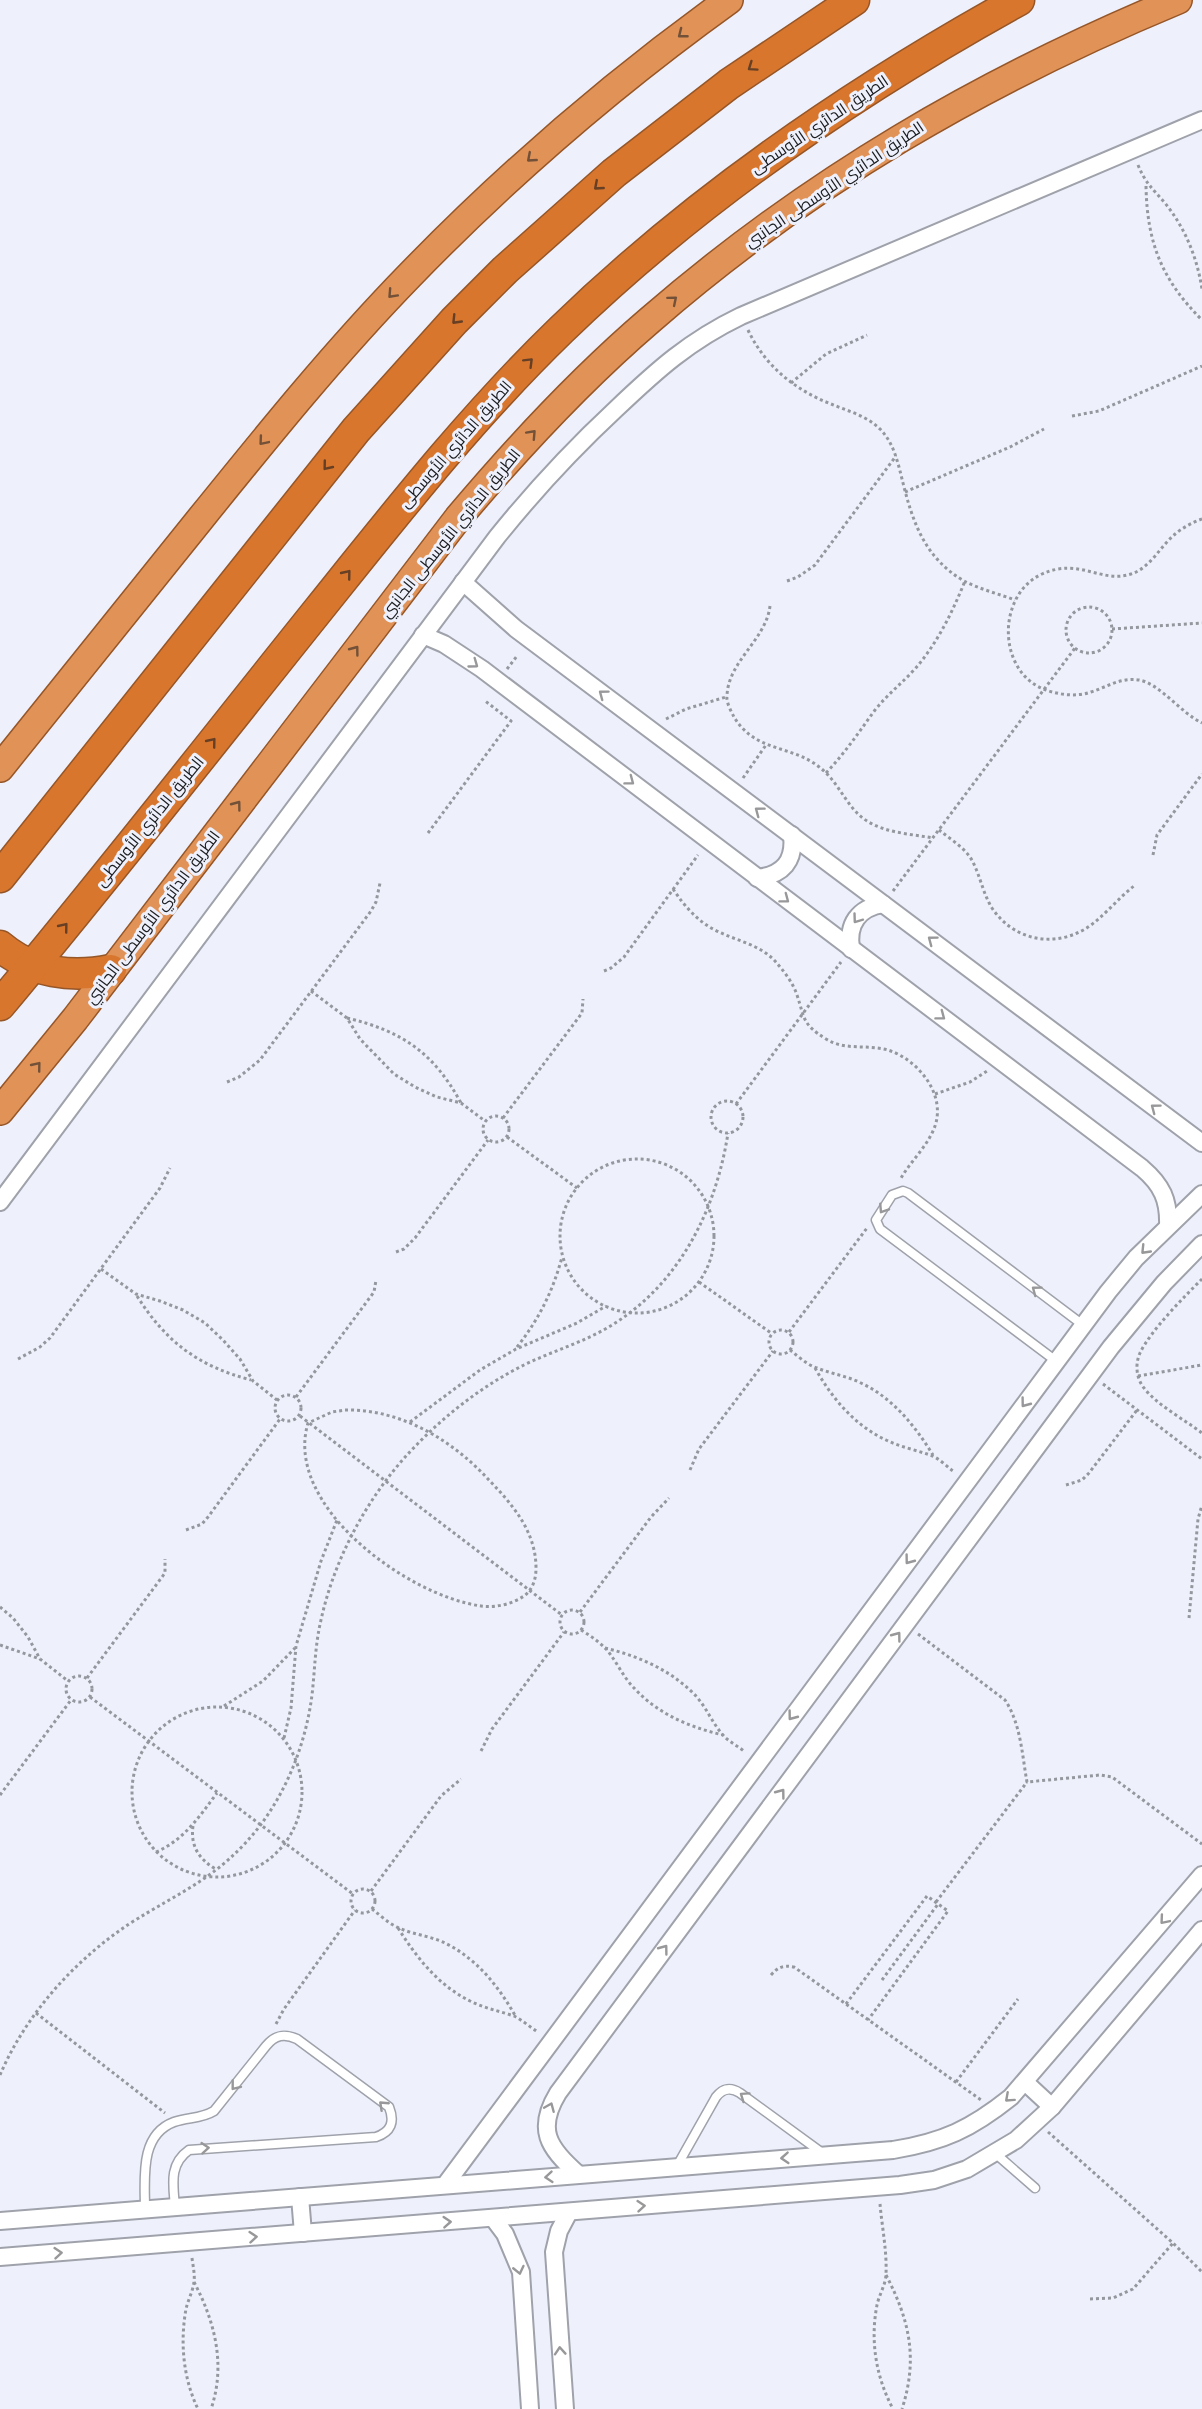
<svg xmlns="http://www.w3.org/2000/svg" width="1202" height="2409" font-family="Inter,Cairo,sans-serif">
<rect width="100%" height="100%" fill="#eef1fb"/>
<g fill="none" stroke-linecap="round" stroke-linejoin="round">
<g stroke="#9fa2ab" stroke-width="11">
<g id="service">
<polyline points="1056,1361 880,1229 876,1220 892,1195 903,1191 908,1193 1083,1325"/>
<polyline points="996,2154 1035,2188"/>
<path d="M 677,2166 L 716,2097 C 723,2088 731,2087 740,2093 L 825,2155"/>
<path d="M 145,2209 C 145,2179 139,2135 174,2122 C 188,2117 201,2119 214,2111 L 266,2046 C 275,2035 284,2033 297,2039 L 389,2107 C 395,2122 391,2132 376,2137 L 189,2150 C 169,2164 173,2184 175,2207"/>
</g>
</g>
<g stroke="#9fa2ab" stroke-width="20">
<g id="minor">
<polyline points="463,582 516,629 1202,1143"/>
<path d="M 423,635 L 444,644 L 482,669 L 1142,1168 C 1162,1185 1169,1200 1168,1226"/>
<path d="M 757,878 C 783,875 795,861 792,835"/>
<path d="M 851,949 C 847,924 858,908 883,904"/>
<path d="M 0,1202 L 497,537 C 534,491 573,449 616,409 C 657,370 689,341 741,316 L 1202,120"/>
<polyline points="1025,2082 1052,2107"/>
<path d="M 578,2174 C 548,2148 536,2129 558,2093 L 1111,1347 L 1164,1283 L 1202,1244"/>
<polyline points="445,2185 1108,1292 1136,1258 1202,1194"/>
<polyline points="300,2197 303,2233"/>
<polyline points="493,2218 505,2234 521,2272 530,2409"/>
<path d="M 0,2221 L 893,2150 C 943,2142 971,2129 1011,2097 L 1202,1875"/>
<polyline points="0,2257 900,2185 934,2180 967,2169 1016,2140 1052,2107 1202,1930"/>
<polyline points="565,2409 554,2252 559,2231 569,2212"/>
</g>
</g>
<g stroke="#965628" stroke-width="30">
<g id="trunk">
<path d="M 0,768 C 67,685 134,602 201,518 C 268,435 335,352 410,275 C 508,174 615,82 729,0"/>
<path d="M 0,1111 L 75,1019 L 458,518 C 517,448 580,380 650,320 C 810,181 983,81 1178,0"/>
</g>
</g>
<g stroke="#965628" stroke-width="33">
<g id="motorway">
<polyline points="0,877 356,430 454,321 505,270 614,173 729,84 854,0"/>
<path d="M 0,946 C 32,973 72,978 111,970"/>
<path d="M 0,1005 C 109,875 213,741 319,609 C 396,513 472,416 561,330 C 697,198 854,91 1019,0"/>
</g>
</g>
<g stroke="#95979e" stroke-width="3" stroke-dasharray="3 3" stroke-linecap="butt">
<path d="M 1138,165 C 1146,184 1152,188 1165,203 C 1185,228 1197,257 1202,289"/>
<path d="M 1146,186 C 1147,243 1162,280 1202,320"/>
<path d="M 748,330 C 765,366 795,390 831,404 C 848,411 867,416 880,429 C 894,443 898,463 903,483 C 913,523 925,558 964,581 C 979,589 999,594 1015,600"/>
<polyline points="791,383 826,354 867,335"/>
<polyline points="1072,416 1099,411 1202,366"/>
<polyline points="905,492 1010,447 1044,429"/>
<path d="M 1202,519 C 1193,522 1182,528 1174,535 C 1160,547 1150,568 1131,574 C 1101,584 1080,557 1042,574 C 996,595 997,673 1046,690 C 1060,695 1077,697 1091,692 C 1107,687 1121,677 1139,680 C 1159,683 1181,713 1202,723"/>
<polyline points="787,581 798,577 815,565 896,456"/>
<path d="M 770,606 C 766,640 728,661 727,696 C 726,702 731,711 734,717 C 757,755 795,743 825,772 C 841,787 848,809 867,821 C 886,833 911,834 933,838"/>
<circle cx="1089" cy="630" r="23"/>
<polyline points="1112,629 1202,623"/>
<polyline points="507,669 517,656"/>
<polyline points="666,719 686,709 726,697"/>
<path d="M 826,773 C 845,753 859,732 875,710 C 887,695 901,684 914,670 C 937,644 952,613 965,581"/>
<polyline points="743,778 766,745"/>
<path d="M 939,830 C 949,838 962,846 970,857 C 980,873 982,892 992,908 C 1013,940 1053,948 1085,929 C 1102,919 1118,898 1134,886"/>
<polyline points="428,833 511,721 484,700"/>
<polyline points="1153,855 1157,835 1202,774"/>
<path d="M 673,889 C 685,907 699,923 719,932 C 738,941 760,945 775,961 C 784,971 793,983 797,995 C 805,1019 802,1024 826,1039 C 845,1051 867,1044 888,1050 C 919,1060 949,1097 933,1131 C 925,1149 909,1163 900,1180"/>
<polyline points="893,891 1075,648"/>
<polyline points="604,971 611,968 624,957 698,855"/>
<polyline points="311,991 347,1018 360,1039 394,1074 415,1087 437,1097 461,1103 485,1121"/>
<path d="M 347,1018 C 402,1031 434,1053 461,1103"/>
<polyline points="227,1082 239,1077 260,1060 371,911 376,902 380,883"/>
<polyline points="935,1094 970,1082 987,1071"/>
<circle cx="727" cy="1117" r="16"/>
<polyline points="736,1104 841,962"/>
<circle cx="496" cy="1129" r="13"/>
<polyline points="503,1118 582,1013 583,999"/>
<polyline points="507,1137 577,1188"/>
<circle cx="637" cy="1236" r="77"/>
<polyline points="396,1252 404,1249 415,1238 488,1140"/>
<polyline points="101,1269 136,1294 160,1301 183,1310 205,1323 223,1340 240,1359 253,1381 277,1400"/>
<path d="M 1202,1279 C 1184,1297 1151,1330 1140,1353 C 1135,1364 1136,1378 1144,1388 C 1157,1405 1185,1420 1202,1433"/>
<polyline points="699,1282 771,1333"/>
<path d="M 137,1296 C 166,1342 198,1366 251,1380"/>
<circle cx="781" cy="1342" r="12"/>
<polyline points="789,1332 867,1228"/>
<path d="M 517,1347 C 539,1319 553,1291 562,1257"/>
<path d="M 790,1350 C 798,1356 807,1365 817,1368 C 832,1374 847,1376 861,1383 C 893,1398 915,1426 933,1455"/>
<polyline points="18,1359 40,1347 50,1338 160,1188 170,1168"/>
<path d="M 815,1368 C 832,1398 854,1425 886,1440 C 900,1447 916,1450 930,1455 C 939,1458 946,1466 953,1471"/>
<polyline points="1138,1376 1202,1365"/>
<polyline points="1103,1384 1202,1459"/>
<circle cx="288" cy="1408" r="13"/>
<polyline points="296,1397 374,1292 376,1280"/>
<path d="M 345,1410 C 400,1409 451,1439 488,1479 C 512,1504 536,1531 536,1568 C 536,1579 533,1589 524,1596 C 512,1604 496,1608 481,1606 C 408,1596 283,1506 308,1423 L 332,1412 Z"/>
<polyline points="300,1416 562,1615"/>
<polyline points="410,1422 480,1370 516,1349 577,1323 606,1306"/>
<polyline points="690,1470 699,1449 773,1351"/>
<polyline points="1066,1485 1082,1480 1089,1473 1137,1410"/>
<polyline points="186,1530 202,1524 208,1517 280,1419"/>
<polyline points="0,1607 13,1618 28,1637 40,1659 68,1681"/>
<circle cx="572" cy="1622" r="12"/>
<polyline points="580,1612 651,1517 669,1498"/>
<polyline points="1189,1618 1198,1519 1202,1505"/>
<path d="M 581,1630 C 589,1635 597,1640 604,1647 C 614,1656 622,1676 634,1688 C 658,1714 689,1727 723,1735"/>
<path d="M 918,1634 L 1005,1700 C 1021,1724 1022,1755 1027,1782 L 1100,1775 L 1112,1777 L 1202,1844"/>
<polyline points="0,1645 40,1659"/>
<path d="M 605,1648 C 638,1656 669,1669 694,1694 C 706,1706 712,1723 723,1735 C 729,1742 738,1746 745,1752"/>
<circle cx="79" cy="1689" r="13"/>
<polyline points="87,1678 165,1573 165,1559"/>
<polyline points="90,1697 353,1894"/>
<polyline points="224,1706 263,1681 295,1648"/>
<circle cx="217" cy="1792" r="85"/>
<polyline points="284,1738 291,1708 296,1646 321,1561 337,1520"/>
<polyline points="481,1751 492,1729 564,1632"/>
<polyline points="0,1795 71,1700"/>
<path d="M 193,1826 C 190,1847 200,1860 217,1870"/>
<path d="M 156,1852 C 184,1840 199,1817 217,1793"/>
<circle cx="363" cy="1901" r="12"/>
<polyline points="371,1891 441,1796 461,1779"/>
<polyline points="936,1902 1027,1782"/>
<path d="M 372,1909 C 380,1915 389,1924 399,1928 C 414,1935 432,1936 447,1944 C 478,1960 499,1987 516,2017"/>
<path d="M 398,1928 C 417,1958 438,1985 470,2001 C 484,2008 499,2011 514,2016 C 522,2020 530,2027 538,2032"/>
<path d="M 771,1975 C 778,1967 783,1965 794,1967 L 981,2100"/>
<polyline points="882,1980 938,1904"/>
<polyline points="846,2004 927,1896 948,1911 868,2020"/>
<polyline points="36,2013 165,2113"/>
<polyline points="276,2024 284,2009 355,1910"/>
<path d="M 0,2075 C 26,2014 75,1960 129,1924 C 181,1891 219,1878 259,1827 C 288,1789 306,1742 312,1695 C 315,1669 315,1645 321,1620 C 334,1560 366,1500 407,1455 C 441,1418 481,1386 526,1364 C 553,1351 581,1343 607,1328 C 678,1287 716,1211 728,1133"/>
<polyline points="956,2082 1018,1999"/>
<polyline points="1048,2132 1173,2243 1202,2272"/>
<path d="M 880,2204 C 882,2227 887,2251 886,2274 C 886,2284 879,2295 877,2305 C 870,2341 876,2377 893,2409"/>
<path d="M 192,2258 C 193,2266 195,2274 194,2282 C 193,2291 188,2300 186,2309 C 180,2342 183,2378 198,2409"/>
<path d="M 886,2275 C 910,2321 918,2359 902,2409"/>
<path d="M 194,2282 C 215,2322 226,2365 211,2409"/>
<polyline points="1090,2299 1113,2298 1133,2289 1173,2243"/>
</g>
<use href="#service" stroke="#fff" stroke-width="8"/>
<use href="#minor" stroke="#fff" stroke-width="16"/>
<use href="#trunk" stroke="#e09257" stroke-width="27"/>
<use href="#motorway" stroke="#d8762d" stroke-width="30"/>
</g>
<defs><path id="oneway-chevron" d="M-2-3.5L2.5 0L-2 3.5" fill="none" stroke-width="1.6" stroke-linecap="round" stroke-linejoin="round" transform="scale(1.5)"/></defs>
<g stroke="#735138">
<use href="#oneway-chevron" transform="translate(682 34) rotate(142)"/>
<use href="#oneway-chevron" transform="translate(531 158) rotate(139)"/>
<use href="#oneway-chevron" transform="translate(392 294) rotate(133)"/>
<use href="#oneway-chevron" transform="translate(673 300) rotate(-40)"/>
<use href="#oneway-chevron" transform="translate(532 434) rotate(-47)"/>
<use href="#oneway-chevron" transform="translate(263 441) rotate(130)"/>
<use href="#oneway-chevron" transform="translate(355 650) rotate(-53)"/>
<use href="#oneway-chevron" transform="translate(237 805) rotate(-53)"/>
<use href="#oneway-chevron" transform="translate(37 1066) rotate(-51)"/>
</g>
<g stroke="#663f24">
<use href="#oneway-chevron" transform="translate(752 67) rotate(145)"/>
<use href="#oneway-chevron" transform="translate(598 186) rotate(139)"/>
<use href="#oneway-chevron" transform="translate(456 320) rotate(134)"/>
<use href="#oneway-chevron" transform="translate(529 362) rotate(-45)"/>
<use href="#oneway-chevron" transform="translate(327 466) rotate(129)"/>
<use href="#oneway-chevron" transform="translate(347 574) rotate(-51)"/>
<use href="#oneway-chevron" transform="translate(212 742) rotate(-51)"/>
<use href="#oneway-chevron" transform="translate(64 927) rotate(-51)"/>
</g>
<g stroke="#98989a">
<use href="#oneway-chevron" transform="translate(474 664) rotate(36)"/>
<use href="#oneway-chevron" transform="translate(603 694) rotate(-143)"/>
<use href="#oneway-chevron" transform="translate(630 781) rotate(37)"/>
<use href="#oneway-chevron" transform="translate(759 811) rotate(-143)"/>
<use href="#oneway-chevron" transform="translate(785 899) rotate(37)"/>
<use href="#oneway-chevron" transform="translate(857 919) rotate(126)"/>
<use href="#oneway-chevron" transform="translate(932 940) rotate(-143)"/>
<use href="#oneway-chevron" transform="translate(941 1016) rotate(37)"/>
<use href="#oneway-chevron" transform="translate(1155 1108) rotate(-143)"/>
<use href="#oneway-chevron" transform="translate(883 1209) rotate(123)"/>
<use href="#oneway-chevron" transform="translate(1145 1250) rotate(134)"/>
<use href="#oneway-chevron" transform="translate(1036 1290) rotate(-143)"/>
<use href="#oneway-chevron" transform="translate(1025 1403) rotate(127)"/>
<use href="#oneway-chevron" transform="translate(909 1560) rotate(127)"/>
<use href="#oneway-chevron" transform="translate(897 1636) rotate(-53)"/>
<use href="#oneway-chevron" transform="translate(792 1716) rotate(127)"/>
<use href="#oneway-chevron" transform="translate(781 1793) rotate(-53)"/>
<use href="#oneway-chevron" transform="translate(1164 1920) rotate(130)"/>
<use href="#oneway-chevron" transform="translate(664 1949) rotate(-53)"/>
<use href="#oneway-chevron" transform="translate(235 2086) rotate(128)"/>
<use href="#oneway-chevron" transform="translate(744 2096) rotate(-145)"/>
<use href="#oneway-chevron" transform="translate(1009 2098) rotate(138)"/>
<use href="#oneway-chevron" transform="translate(383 2105) rotate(-137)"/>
<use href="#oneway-chevron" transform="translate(550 2107) rotate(-67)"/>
<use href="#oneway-chevron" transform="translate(205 2148) rotate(-5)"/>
<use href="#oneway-chevron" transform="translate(785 2158) rotate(176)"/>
<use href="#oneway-chevron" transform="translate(549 2177) rotate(175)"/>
<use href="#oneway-chevron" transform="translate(641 2206) rotate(-5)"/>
<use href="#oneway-chevron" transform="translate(447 2222) rotate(-4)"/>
<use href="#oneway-chevron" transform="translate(253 2237) rotate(-5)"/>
<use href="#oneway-chevron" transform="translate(58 2253) rotate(-5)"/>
<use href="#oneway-chevron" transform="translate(519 2270) rotate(77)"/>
<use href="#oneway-chevron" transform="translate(560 2351) rotate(-94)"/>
</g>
<g text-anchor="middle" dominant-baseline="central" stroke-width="6" stroke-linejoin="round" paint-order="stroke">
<g font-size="16" fill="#1a1b1e" stroke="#eef1fb">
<text transform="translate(819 124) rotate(-34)">الطريق الدائري الأوسطى</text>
<text transform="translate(834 184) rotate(-34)">الطريق الدائري الأوسطى الجانبي</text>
<text transform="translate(455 444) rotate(-49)">الطريق الدائري الأوسطى</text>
<text transform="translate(450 533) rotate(-51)">الطريق الدائري الأوسطى الجانبي</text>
<text transform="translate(149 821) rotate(-51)">الطريق الدائري الأوسطى</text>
<text transform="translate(152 917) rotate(-53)">الطريق الدائري الأوسطى الجانبي</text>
</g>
</g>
</svg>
